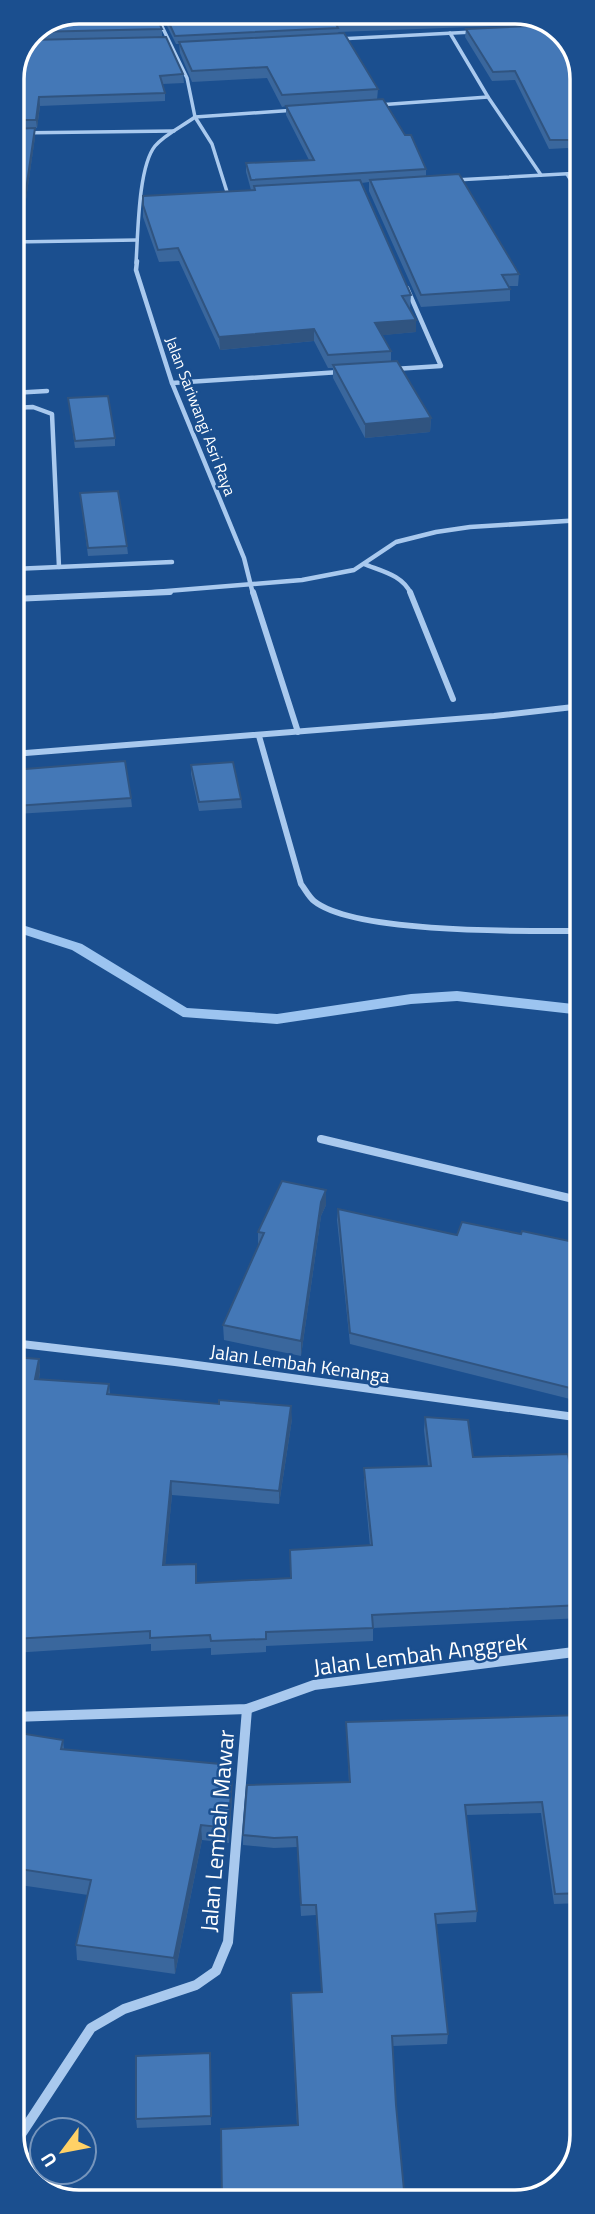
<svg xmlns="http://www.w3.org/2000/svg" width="595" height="2214" font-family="'Titillium Web',sans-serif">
<rect width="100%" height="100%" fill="#1b4f8f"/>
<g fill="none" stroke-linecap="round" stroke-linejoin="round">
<polygon fill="#9cc4f0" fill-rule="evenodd" points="13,922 82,944 187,1008 277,1014 411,994 457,991 582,1005 582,1015 457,1001 411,1004 277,1024 183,1017 72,950 13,931"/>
<g stroke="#a9c9ee" stroke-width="3.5">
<polyline points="450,33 488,97 541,175"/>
<polyline points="338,39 473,32"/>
<polyline points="378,105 488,97"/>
<polyline points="195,117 296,110"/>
<polyline points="195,117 212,144 228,195"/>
<polyline points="12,133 174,131"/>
<polyline points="567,174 581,196"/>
<polyline points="455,180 581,173"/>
<polyline points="12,242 137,240"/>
<path d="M 136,263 C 138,235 138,167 155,146 C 165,134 183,126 195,117 L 187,78 L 155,12"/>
</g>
<g stroke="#a9c9ee" stroke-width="4.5">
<polyline points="137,261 136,270 172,383 244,558 253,594"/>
<polyline points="394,369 441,366 407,288"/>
<polyline points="172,383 340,372"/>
<polyline points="12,393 47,391"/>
<polyline points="12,408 33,407 52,414 59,567"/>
<path d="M 364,564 C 381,571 403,575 411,594"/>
<polyline points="13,569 172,562"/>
<polyline points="130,594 302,580 354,570 396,542 436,532 470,527 582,520"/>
</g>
<g stroke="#a9c9ee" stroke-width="6">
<polyline points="253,592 298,732"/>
<polyline points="410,592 453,699"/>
<polyline points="13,599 170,592"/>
<path d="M 259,736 L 301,884 C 305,889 309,897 314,901 C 355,934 526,931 582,931"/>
<polyline points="13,754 494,716 582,706"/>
</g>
<g stroke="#a9c9ee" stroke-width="8">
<polyline points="321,1139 582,1201"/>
<polyline points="13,1343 175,1362 582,1418"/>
</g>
<g stroke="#a9c9ee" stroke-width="10">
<polyline points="13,1717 247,1709 314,1685 582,1651"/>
<polyline points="14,2145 91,2028 124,2009 196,1985 216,1971 228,1942 247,1709"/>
</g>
</g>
<g fill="#3a679d">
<polygon points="160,12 524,13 549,24 338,32 378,89 377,100 426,169 426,176 519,274 518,286 509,286 510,289 510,301 421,307 369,191 369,182 362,183 411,295 410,308 409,308 416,332 382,335 391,351 391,361 431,418 430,432 365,438 333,378 333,368 328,368 314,341 220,350 179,261 159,262 143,217 143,205 254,190 251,190 246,172 246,163 309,160 286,115 286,106 282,107 267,78 192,82 180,53 179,44 176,44"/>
<polygon points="162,29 162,37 29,40 32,32"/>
<polygon points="466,29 581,66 581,164 568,148 549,149 515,80 492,81 465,37"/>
<polygon points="183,74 184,83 162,84 165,93 165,101 40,106 37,128 14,129 35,137 24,213 12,213 12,79"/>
<polygon points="68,398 115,438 115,446 75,448"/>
<polygon points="80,493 127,546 128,554 88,556"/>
<polygon points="191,765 241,799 242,808 199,811 191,774"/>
<polygon points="13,770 131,798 132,807 16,814"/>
<polygon points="326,1205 321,1216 301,1356 224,1340 223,1325 258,1246 258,1232"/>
<polygon points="338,1209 457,1235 521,1234 574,1242 574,1251 582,1252 582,1402 350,1344 337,1220"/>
<polygon points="13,1357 39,1359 40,1372 39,1379 109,1384 110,1394 292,1419 279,1504 172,1495 165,1565 196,1583 291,1579 290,1550 370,1546 364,1482 364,1468 428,1466 424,1430 425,1417 473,1457 579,1515 578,1529 572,1529 582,1585 582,1618 373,1628 373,1641 266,1646 266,1652 211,1655 211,1648 151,1651 151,1644 13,1653"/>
<polygon points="582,1715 583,1903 554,1904 541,1813 466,1815 477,1911 476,1922 436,1924 448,2034 447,2044 393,2046 396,2105 297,2125 291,2003 322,1992 316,1915 301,1916 297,1847 274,1848 243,1845 243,1835 349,1782 346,1722"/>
<polygon points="13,1732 63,1740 64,1750 231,1765 232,1796 229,1843 202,1840 175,1974 77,1960 76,1945 88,1895 13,1884"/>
<polygon points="210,2053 211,2125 137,2128 136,2119"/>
<polygon points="582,2098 583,2098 583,2126 580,2108"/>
</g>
<g fill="#305480">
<polygon points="39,97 40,106 37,128 36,120"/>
<polygon points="35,128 35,137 24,213 24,204"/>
<polygon points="416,320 416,332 375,336 375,323"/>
<polygon points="314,329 314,341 220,350 219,337"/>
<polygon points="431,418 430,432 365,438 365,424"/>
<polygon points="326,1190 326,1205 321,1216 301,1356 301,1341 321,1202"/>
<polygon points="39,1359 40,1372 36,1392 35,1379"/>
<polygon points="291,1406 292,1419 279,1504 279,1491"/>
<polygon points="171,1481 172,1495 164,1579 163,1565"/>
<polygon points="232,1781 232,1796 229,1843 228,1828"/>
<polygon points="201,1825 202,1840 175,1974 174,1958"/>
<polygon points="23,1969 25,1985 14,2037 14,2012"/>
</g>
<g fill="#4478b7" stroke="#305480" stroke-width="2">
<polygon points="79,12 154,12 162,29 32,32"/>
<polygon points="164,12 524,13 533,17 336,24 338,28 175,36"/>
<polygon points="551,25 560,29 581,66 581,154 569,140 550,140 515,71 493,72 466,29"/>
<polygon points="344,33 378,89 282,95 267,67 192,71 179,42"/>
<polygon points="166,37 183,74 160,76 165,93 39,97 36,120 12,120 12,79 28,40"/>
<polygon points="383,99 405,135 411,135 426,169 251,180 246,163 314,160 286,106"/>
<polygon points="35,128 24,204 12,204 12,129"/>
<polygon points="459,174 519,274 502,275 510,289 421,295 370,180"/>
<polygon points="360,180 411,295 402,296 416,320 375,323 391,351 328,355 314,329 219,337 178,248 158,250 143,205 143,196 255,190 254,186"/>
<polygon points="397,361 431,418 365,424 333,365"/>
<polygon points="108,396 115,438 75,441 68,398"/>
<polygon points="118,491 127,546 88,548 80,493"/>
<polygon points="125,761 131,798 15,806 13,770"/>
<polygon points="233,762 241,799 199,802 191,765"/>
<polygon points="282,1181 326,1190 321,1202 301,1341 223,1325 264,1233 258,1232"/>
<polygon points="338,1209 457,1235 462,1222 521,1234 522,1231 574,1242 572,1250 582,1252 582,1391 350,1333"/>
<polygon points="13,1357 39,1359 35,1379 109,1384 107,1394 219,1404 219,1400 291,1406 279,1491 171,1481 163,1565 196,1564 196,1583 291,1578 290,1550 372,1545 364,1468 431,1466 425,1417 468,1420 473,1457 568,1454 579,1515 570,1515 582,1585 582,1605 372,1615 373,1628 266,1632 266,1639 211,1641 210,1635 150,1638 150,1631 13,1639"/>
<polygon points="582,1715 583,1893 555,1894 542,1802 465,1805 477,1911 435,1914 448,2034 392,2036 396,2105 405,2201 222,2201 221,2129 298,2125 291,1993 322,1992 316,1905 301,1905 297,1837 274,1838 243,1835 247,1785 350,1782 346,1722"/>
<polygon points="13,1732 63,1740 61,1749 231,1765 228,1781 232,1781 228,1828 201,1825 174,1958 76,1945 91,1880 13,1868"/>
<polygon points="13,1968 23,1969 14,2012"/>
<polygon points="210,2053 211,2116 136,2119 136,2056"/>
</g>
<g text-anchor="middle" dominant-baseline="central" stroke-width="5" stroke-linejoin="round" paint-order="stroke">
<g font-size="16" fill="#fff" stroke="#1b4f8f">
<text transform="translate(201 416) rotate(69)">Jalan Sariwangi Asri Raya</text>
</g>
<g font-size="19" fill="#fff" stroke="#1b4f8f">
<text transform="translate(300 1363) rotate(8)">Jalan Lembah Kenanga</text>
</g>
<g font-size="23" fill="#fff" stroke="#1b4f8f">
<text transform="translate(420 1654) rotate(-7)">Jalan Lembah Anggrek</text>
<text transform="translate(217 1831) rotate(-85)">Jalan Lembah Mawar</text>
</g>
</g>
<path d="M0 0H595V2214H0ZM79 24H515A55 55 0 0 1 570 79V2135A55 55 0 0 1 515 2190H79A55 55 0 0 1 24 2135V79A55 55 0 0 1 79 24Z" fill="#1b4f8f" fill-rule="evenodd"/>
<path fill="none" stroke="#fff" stroke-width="3.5" d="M79 24H515A55 55 0 0 1 570 79V2135A55 55 0 0 1 515 2190H79A55 55 0 0 1 24 2135V79A55 55 0 0 1 79 24Z"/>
<g transform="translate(63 2151) rotate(238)"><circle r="33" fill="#1b4f8f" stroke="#7695bc" stroke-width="2"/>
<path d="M0-5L12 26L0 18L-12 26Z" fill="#ffd166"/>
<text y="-10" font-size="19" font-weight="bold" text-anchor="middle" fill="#ffffff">U</text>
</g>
</svg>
